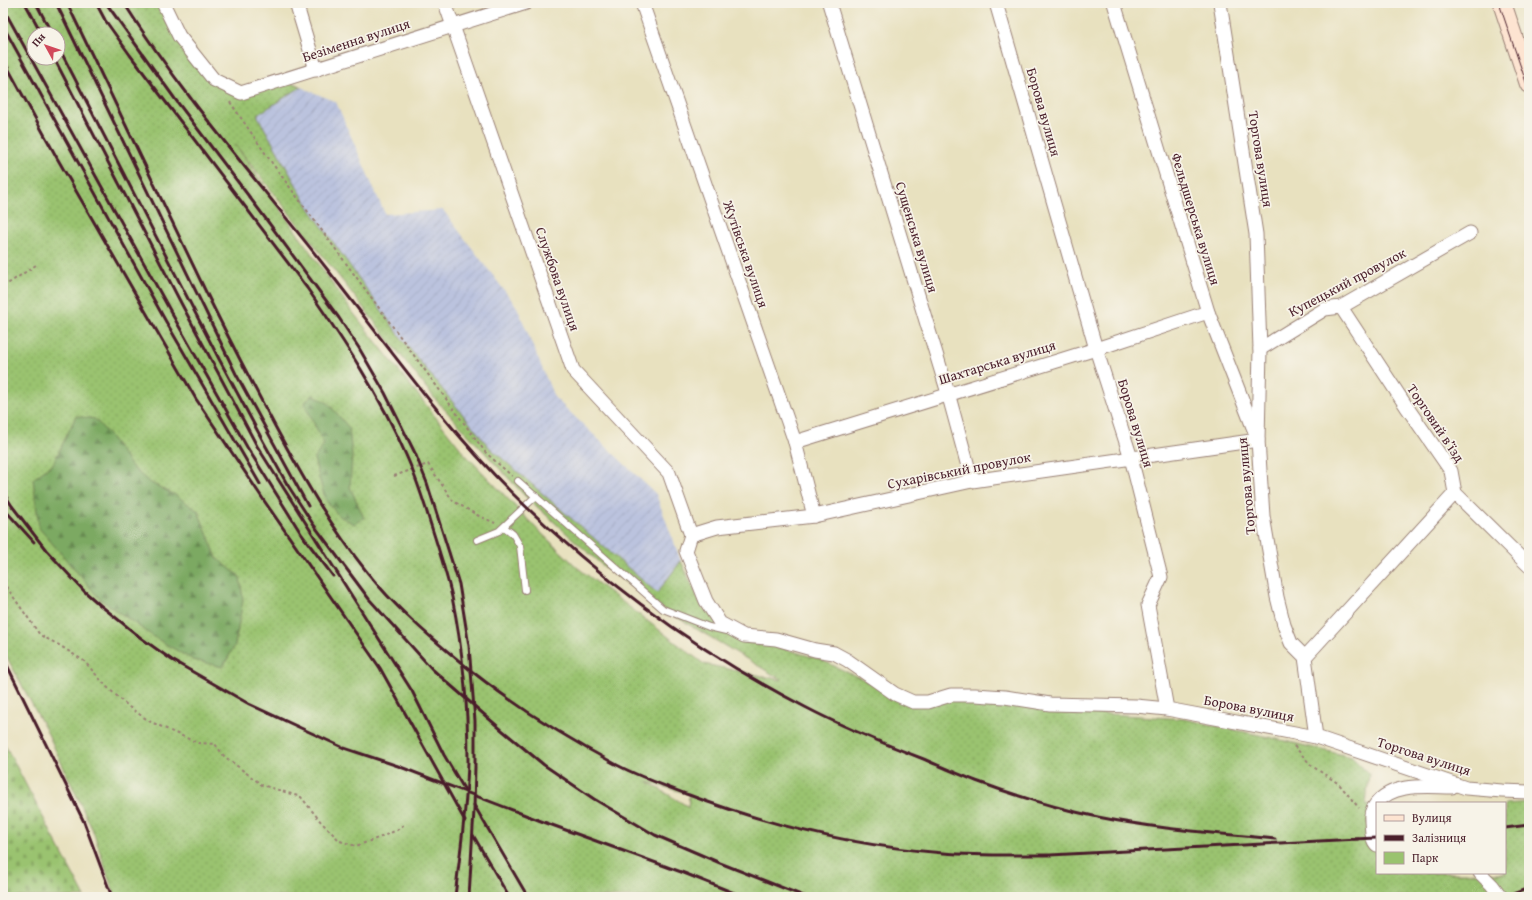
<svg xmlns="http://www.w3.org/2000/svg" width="1532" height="900" font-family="'Gentium Book Plus',serif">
<defs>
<pattern id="industrial-furrows" width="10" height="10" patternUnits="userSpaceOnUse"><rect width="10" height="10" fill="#bbc3de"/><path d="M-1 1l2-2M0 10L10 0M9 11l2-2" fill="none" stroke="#a2a7bf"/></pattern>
<pattern id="green-dots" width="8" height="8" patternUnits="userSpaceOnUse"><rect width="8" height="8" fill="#9ac36f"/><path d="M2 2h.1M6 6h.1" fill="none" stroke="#86a760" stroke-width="1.8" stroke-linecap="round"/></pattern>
<pattern id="forest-firs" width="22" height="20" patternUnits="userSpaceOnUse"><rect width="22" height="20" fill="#7ba962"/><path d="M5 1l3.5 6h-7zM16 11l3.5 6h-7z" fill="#678951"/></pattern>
<pattern id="cemetery-stones" width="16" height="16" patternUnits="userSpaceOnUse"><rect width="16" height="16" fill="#9ac36f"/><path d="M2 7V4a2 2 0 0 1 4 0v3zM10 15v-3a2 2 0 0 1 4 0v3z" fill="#86a760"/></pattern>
</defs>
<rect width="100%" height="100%" fill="#f7f3e8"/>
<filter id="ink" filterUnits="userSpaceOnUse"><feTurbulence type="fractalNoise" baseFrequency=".025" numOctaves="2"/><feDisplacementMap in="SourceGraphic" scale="8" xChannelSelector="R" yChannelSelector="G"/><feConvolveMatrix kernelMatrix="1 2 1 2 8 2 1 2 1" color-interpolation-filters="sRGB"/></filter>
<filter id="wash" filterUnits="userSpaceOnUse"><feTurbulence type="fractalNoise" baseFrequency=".012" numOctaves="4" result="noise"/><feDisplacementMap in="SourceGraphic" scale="16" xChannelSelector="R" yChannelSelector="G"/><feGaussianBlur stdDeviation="0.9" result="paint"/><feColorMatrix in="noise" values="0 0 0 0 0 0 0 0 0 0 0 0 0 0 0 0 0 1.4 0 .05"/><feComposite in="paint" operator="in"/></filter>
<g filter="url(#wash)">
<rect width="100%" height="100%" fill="#e8e1bf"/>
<polygon fill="url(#industrial-furrows)" points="301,87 336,102 385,214 443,210 517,307 554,397 656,494 681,561 657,593 473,433 324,234 257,115"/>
<path fill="url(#green-dots)" stroke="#72714d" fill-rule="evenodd" d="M 3,3 L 163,3 L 214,80 L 238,92 L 280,81 L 296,84 L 301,87 L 257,115 L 309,208 L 404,342 L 490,448 L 657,593 L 681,561 L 702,607 L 728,632 L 819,659 L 910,701 L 961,698 L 1063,711 L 1184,719 L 1264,736 L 1352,757 L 1369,774 L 1366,806 L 1377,805 L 1377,873 L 1505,873 L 1505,804 L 1529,802 L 1529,897 L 115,897 L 93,831 L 48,734 L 3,650 ZM 34,34 L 58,34 L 58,58 L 34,58 ZM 235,144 L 435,399 L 524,495 L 603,566 L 663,609 L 782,680 L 704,664 L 578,568 L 536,528 L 464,453 L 351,310 ZM 648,782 L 689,794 L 688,808 L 687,806 Z"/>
<g fill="url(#forest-firs)" stroke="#626446">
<polygon points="313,395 328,403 349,428 352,456 350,487 364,518 354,524 338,515 325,499 314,459 324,444 304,403"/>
<polygon points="76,416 95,419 109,435 133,468 149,482 177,496 198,511 217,558 240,577 243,600 235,645 223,667 193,660 157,639 100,599 39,528 33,479 53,464"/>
</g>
<polygon fill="url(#cemetery-stones)" stroke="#72714d" points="3,741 85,897 3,897"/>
</g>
<g filter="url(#ink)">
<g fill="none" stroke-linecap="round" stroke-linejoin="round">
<g stroke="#998075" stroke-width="8">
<g id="lane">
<polyline points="518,481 663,609 709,627 726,631"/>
<polyline points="504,527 513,534 520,546 525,590"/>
<polyline points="477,540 499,531 536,496"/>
</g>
</g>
<g stroke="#998075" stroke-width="15">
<g id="street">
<polyline points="163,3 179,36 214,80 241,93 526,3"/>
<polyline points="296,3 316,70"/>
<polyline points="445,3 573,370 669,473 691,535"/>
<polyline points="642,3 795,442 814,516"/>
<polyline points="829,3 948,393 972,481"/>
<polyline points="996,3 1096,349 1131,458 1161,577 1148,605 1167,709 1316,737"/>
<polyline points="1220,3 1256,234 1260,349 1258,440 1263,516 1277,597 1284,625 1291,643 1305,657 1316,737 1466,788 1502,791 1529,792"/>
<polyline points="1341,307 1406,406 1451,471 1455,493 1529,566"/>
<polyline points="1260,349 1325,309 1341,307 1470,233"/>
<polyline points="795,442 1096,349 1208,312"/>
<polyline points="691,535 717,527 814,516 972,481 1258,440 1208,312 1114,3"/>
<polyline points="691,535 686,551 706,601 720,623 744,636 776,639 815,650 834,653 847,660 895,694 913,702 928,702 951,695 975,695 1005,697 1050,704 1136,706 1167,709"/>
<polyline points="1305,657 1455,493"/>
<path d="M 1377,845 C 1371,840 1372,829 1371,822 C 1370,815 1371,810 1376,804 C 1393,782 1427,787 1452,787"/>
<polyline points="1480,873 1492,885 1501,897"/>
</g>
</g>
<g stroke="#998075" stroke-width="20">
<polyline id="secondary" points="1502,3 1529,84"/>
</g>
<g stroke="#998075" stroke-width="2" stroke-dasharray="3 3" stroke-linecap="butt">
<polyline points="230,102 272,163 486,453 512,476"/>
<polyline points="3,284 6,285 36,265"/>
<polyline points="394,476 428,464 453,501 477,515 495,523"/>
<polyline points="3,582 40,635 59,645 84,661 107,687 129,707 149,721 175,733 198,743 215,744 224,756 262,785 301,797 321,822 340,841 356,846 381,837 397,830 406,823"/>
<polyline points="1294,746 1312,766 1339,784 1359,808"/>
</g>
<use href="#lane" stroke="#fff" stroke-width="6"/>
<use href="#street" stroke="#fff" stroke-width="13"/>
<use href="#secondary" stroke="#fde4d1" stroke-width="18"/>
<polyline stroke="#4a1f2b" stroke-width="1" points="1499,3 1529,91"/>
<g stroke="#4a1f2b" stroke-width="3">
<polyline points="25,3 42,34"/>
<polyline points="36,3 52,34"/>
<polyline points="56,3 236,374 308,506"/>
<path d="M 67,3 C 113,98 159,194 205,290 C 228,337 252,383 276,428 C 303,478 331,527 367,572 C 393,605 425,633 458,660 C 507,701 561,735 617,765 C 640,777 665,786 689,795 C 771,826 856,846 943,853 C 979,856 1014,855 1050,855 L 1358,839"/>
<path d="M 96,3 L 105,20 L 130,55 L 307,288 C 344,341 380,395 406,455 C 416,477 423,499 430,522 C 438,547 446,571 452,597 C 463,650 468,707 468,761 C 467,807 460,852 455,897"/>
<polyline points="106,3 175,99 260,211 339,318 359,348 385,393 415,453 427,483 459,584 469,646 475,721 475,765 474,810 469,897"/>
<path d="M 124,3 C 184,98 258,181 327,269 C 387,345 443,424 512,493 C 598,578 698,652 805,707 C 843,727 882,743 921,758 C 940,766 958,774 976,781 C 1016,796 1056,808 1098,817 C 1156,829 1216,833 1275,839"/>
<polyline points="3,8 172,314 247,447 302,535 333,576"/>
<polyline points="3,26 165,320 260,484"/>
<polyline points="58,46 219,359 263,441 287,484 313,524 369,599 432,669 503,731 544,765 594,799 655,835 720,863 806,897"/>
<polyline points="54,58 181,303 257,446 412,691 444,755 466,792"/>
<polyline points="3,59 57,158 196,399 265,502 380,668 465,821"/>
<polyline points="3,492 12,506 46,550 84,591 100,605 141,638 172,660 249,704 344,748 398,766 541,821 684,873 744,897"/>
<polyline points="3,508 34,542"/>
<polyline points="3,657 84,822 112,897"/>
<polyline points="474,805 528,897"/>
<polyline points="1505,828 1529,825"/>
<polyline points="473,835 509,897"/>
<polyline points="1353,839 1377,838"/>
<polyline points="1505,897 1529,888"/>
</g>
</g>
</g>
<g text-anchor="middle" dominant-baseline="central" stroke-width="3.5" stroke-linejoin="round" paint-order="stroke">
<g font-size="14" fill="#4a1f2b" stroke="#f7f3e8">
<text transform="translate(356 40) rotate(-18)">Безіменна вулиця</text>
<text transform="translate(1044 112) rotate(74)">Борова вулиця</text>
<text transform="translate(1261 159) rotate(81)">Торгова вулиця</text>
<text transform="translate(1196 219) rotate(73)">Фельдшерська вулиця</text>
<text transform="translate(917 237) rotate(73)">Сущенська вулиця</text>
<text transform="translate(746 254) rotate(71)">Жутівська вулиця</text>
<text transform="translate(558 279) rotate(71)">Службова вулиця</text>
<text transform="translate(1347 282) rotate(-28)">Купецький провулок</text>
<text transform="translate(997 362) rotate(-17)">Шахтарська вулиця</text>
<text transform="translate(1136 423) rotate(73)">Борова вулиця</text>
<text transform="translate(1436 423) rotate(56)">Торговий в’їзд</text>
<text transform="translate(959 470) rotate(-11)">Сухарівський провулок</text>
<text transform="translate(1246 486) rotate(-95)">Торгова вулиця</text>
<text transform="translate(1249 708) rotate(11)">Борова вулиця</text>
<text transform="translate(1424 756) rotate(18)">Торгова вулиця</text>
</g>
</g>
<rect width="1532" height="900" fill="none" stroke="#f7f3e8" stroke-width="16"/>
<rect x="1376" y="802" width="130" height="72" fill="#f7f3e8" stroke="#b29e9c"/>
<rect x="1384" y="815" width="20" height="6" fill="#fde4d1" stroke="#b29e9c"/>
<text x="1412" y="822" font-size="12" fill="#4a1f2b">Вулиця</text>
<rect x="1384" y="835" width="20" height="6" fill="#4a1f2b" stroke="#b29e9c"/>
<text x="1412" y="842" font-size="12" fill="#4a1f2b">Залізниця</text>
<rect x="1384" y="852" width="20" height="12" fill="#9ac36f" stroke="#b29e9c"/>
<text x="1412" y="862" font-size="12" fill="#4a1f2b">Парк</text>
<g transform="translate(46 46) rotate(310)"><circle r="19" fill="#f7f3e8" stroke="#b29e9c"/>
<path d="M0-3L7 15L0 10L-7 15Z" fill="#d1495b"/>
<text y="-6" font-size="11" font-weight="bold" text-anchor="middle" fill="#4a1f2b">Пн</text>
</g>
</svg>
